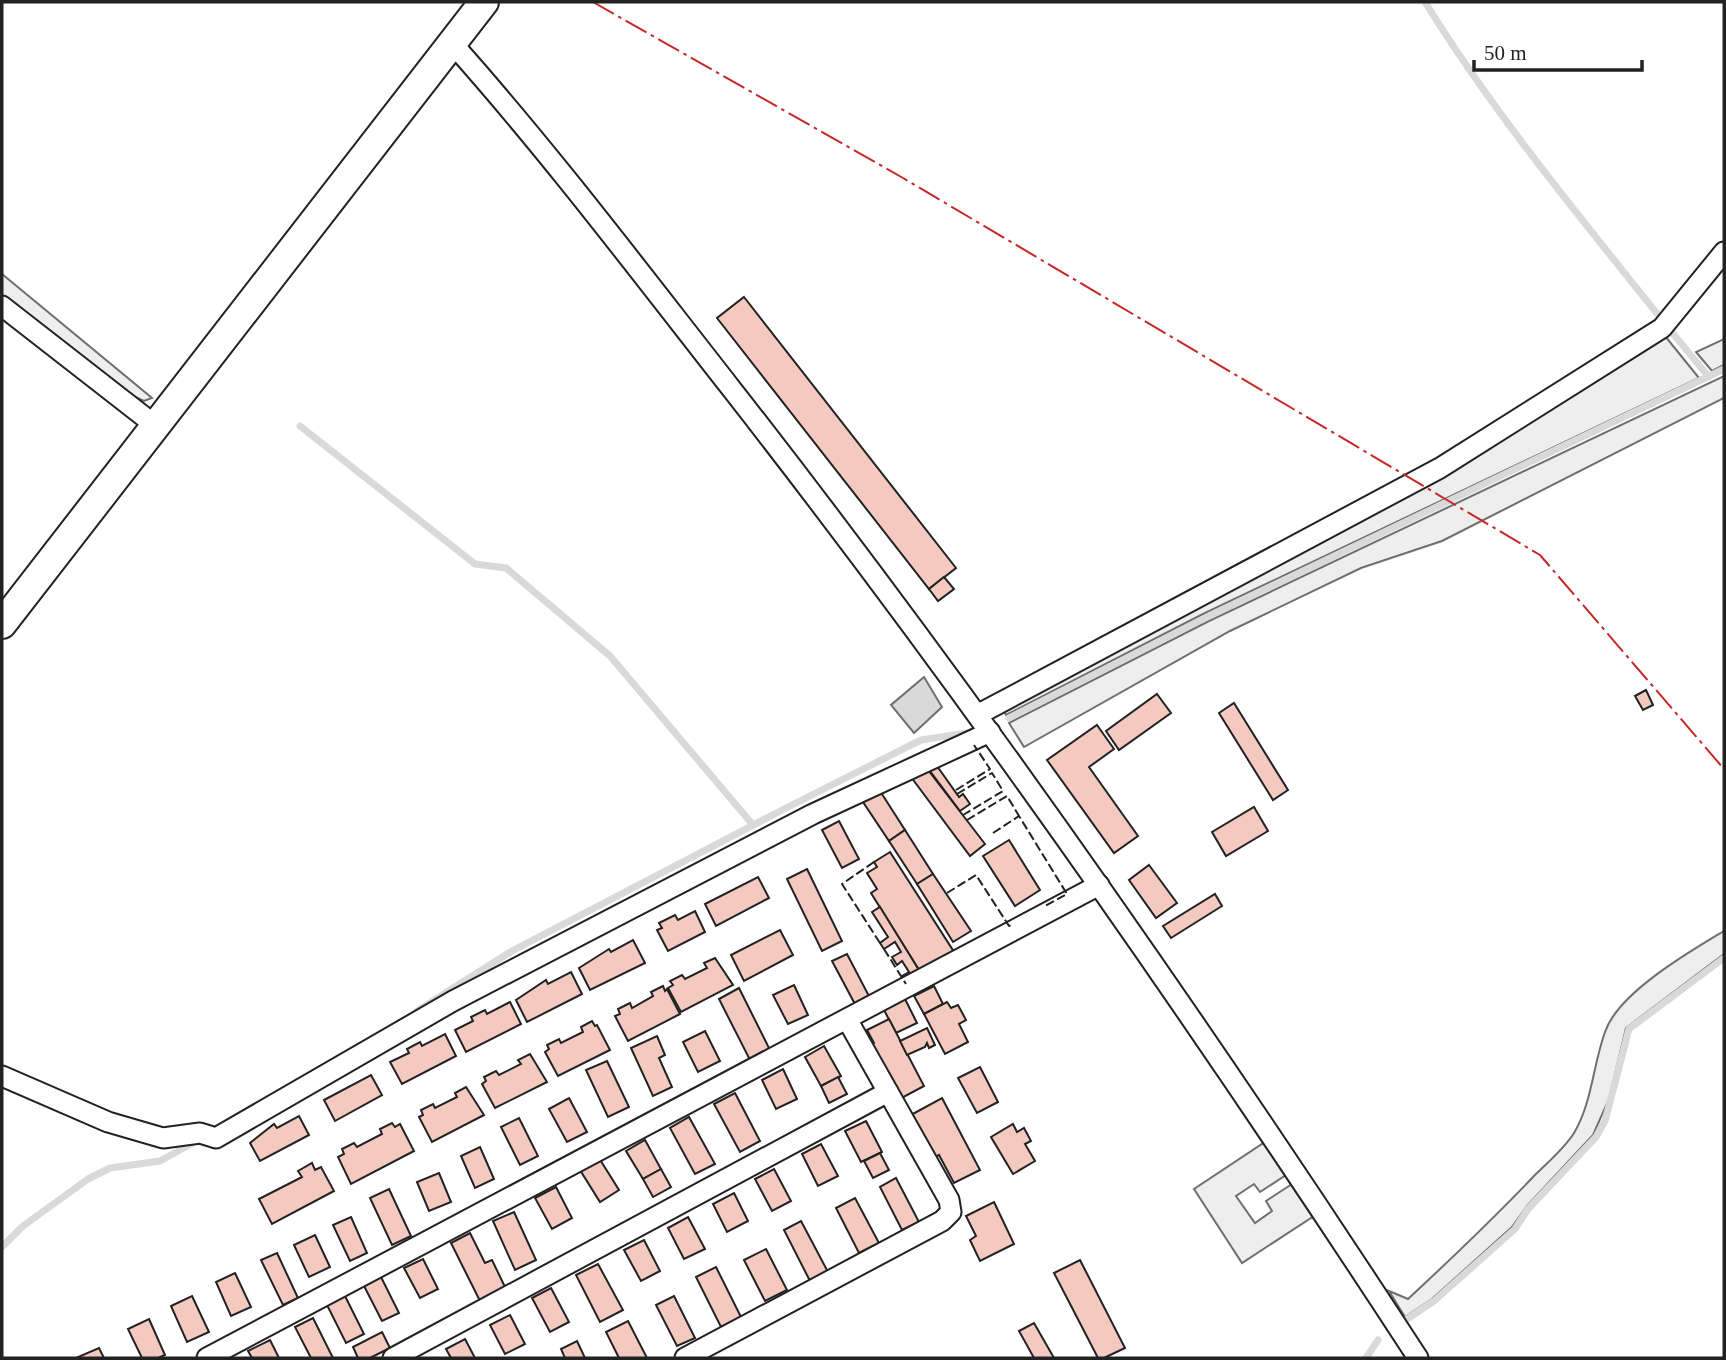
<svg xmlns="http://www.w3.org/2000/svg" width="1726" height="1360" font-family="Georgia,serif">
<rect width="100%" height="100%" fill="#fff"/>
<g fill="#eee" stroke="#6f6f6f" stroke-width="2">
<polygon points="2,274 152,398 144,401 133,396 2,295"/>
<polygon points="1665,336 1699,378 1203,614 1006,715 1003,709"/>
<polygon points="1724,339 1724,365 1712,371 1696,352"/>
<polygon points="1724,376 1724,398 1442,541 1361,568 1230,631 1024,747 1009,723 1209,621"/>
<path d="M 1724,931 L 1724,954 L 1626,1028 L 1609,1099 L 1593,1135 L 1527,1206 L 1512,1227 L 1432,1299 L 1405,1317 L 1389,1291 L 1408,1299 C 1451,1259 1493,1219 1534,1176 C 1547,1163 1564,1149 1574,1133 C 1592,1103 1593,1065 1605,1032 C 1618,993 1689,952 1724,931 Z"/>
<polygon points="1265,1142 1286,1175 1260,1192 1254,1184 1236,1196 1255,1223 1272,1211 1266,1201 1292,1184 1314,1216 1242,1263 1194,1189"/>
</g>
<polygon fill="#d9d9d9" stroke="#6f6f6f" stroke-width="2" points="924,677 942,707 914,733 891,705"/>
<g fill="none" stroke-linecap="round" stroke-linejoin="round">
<g stroke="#d9d9d9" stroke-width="7">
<path d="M 1425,2 C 1495,115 1580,217 1663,321"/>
<polyline points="1670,330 1709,377"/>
<polyline points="300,426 475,564 506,568 610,656 753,825"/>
<polyline points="1009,718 1207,617 1724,369"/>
<polyline points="417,1011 512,951 786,808 921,740 973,732"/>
<polyline points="2,1247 23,1226 88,1179 110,1168 160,1161 198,1140"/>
<polyline points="1407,1319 1434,1301 1515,1229 1528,1209 1596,1137 1605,1121 1629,1029 1724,958"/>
<polyline points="1366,1358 1378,1340"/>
</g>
</g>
<g fill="#f3c9c0" stroke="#222" stroke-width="2">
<polygon points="744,297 956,568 929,589 717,318"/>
<polygon points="944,577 954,589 938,601 929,589"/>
<polygon points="1646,690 1653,705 1643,710 1635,696"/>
<polygon points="1157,694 1171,713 1119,750 1106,731"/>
<polygon points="1234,703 1288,790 1273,800 1219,713"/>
<polygon points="1097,725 1114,749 1089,767 1138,836 1114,853 1047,760"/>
<polygon points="925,766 985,844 970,856 911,777"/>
<polygon points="937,766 959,797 963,794 970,804 960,811 930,771"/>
<polygon points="880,791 905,830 889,841 863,802"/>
<polygon points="1254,807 1268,831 1226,856 1212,832"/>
<polygon points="839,821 859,859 842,868 822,830"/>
<polygon points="905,830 933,874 917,884 889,841"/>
<polygon points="1009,840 1040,890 1015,906 983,856"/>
<polygon points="890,852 956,955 922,975 871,893 877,889 867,873 877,867 874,862"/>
<polygon points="1149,865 1177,903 1156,918 1129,880"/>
<polygon points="807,869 842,941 822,951 787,879"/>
<polygon points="933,874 971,931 953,942 917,884"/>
<polygon points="758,877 769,898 716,926 705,904"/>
<polygon points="1215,894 1222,906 1171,938 1163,926"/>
<polygon points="880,907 922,975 907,984 902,976 909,972 902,961 897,965 892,957 901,952 895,942 884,949 880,943 888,937 872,912"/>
<polygon points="695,911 705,932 668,951 657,930 662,928 659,923 675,915 678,920"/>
<polygon points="780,930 793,955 744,981 731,955"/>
<polygon points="633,940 645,963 590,990 579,968 609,949 611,952"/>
<polygon points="847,954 870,998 856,1006 832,961"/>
<polygon points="715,958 733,985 681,1012 668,988 673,985 670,981 682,975 685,979 707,968 704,963"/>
<polygon points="571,972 582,994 527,1022 516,1000 546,980 548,984"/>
<polygon points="794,985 808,1015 788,1024 773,995"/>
<polygon points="663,986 665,991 667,989 680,1014 628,1041 615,1016 620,1014 618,1009 630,1003 632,1008 653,996 651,992"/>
<polygon points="934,986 943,1004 924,1014 914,996"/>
<polygon points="739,988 770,1050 750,1060 719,999"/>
<polygon points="905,999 917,1023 896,1033 884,1010"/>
<polygon points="510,1002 521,1024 466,1052 455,1030 473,1021 471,1017 485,1010 487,1014"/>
<polygon points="947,1002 951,1008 958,1005 966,1020 959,1024 968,1042 945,1054 924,1014"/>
<polygon points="889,1019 924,1086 898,1100 870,1046 874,1043 867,1030"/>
<polygon points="592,1021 595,1026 597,1025 610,1050 558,1076 545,1052 549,1049 547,1045 559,1039 561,1043 583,1032 581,1027"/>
<polygon points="927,1028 935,1045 929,1048 927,1043 925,1047 907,1055 900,1041"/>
<polygon points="705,1031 720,1061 698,1072 683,1042"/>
<polygon points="445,1034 456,1056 402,1084 390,1062 409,1053 407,1049 420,1042 422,1046"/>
<polygon points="657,1036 665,1055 659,1058 672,1087 653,1096 631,1048"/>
<polygon points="824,1046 841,1076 821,1086 805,1057"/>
<polygon points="530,1054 547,1082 495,1108 482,1084 486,1081 484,1077 496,1071 499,1075 521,1064 518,1060"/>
<polygon points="607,1061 629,1107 608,1117 586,1070"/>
<polygon points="980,1067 998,1102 977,1113 958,1078"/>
<polygon points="783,1069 797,1099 776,1109 762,1080"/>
<polygon points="371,1075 382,1095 335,1121 324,1100"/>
<polygon points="838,1077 847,1094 829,1103 821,1086"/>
<polygon points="466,1087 484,1115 432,1142 419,1117 423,1115 421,1110 433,1104 435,1108 457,1097 455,1093"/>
<polygon points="735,1093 760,1141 740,1152 714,1104"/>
<polygon points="569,1098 587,1132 567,1142 549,1109"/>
<polygon points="942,1098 980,1170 954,1183 939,1155 932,1159 909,1116"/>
<polygon points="299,1116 309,1135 260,1161 250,1143 274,1124 277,1128"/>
<polygon points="689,1117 715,1164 695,1174 670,1128"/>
<polygon points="519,1118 538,1156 520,1165 501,1127"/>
<polygon points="866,1121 882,1152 861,1162 845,1131"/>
<polygon points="392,1123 395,1127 400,1124 414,1151 351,1184 338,1157 344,1154 342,1149 354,1143 357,1147 382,1134 380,1129"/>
<polygon points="1013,1124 1017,1132 1024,1128 1031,1141 1025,1144 1035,1161 1013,1174 991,1137"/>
<polygon points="645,1140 661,1169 643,1179 626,1151"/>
<polygon points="821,1144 838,1176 818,1186 802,1154"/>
<polygon points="480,1147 494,1179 475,1188 461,1156"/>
<polygon points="880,1153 889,1170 873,1178 864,1161"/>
<polygon points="599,1158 619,1190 600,1202 580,1170"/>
<polygon points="312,1163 315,1170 321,1167 334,1191 272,1224 259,1199 302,1177 298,1171"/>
<polygon points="661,1169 671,1187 653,1197 643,1179"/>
<polygon points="774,1169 791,1201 772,1211 755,1179"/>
<polygon points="439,1173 451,1202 429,1211 417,1182"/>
<polygon points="896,1178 919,1222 902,1230 880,1187"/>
<polygon points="556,1187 572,1218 552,1229 535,1198"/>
<polygon points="389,1189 411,1236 392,1245 370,1198"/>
<polygon points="734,1193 748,1221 727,1232 713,1204"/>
<polygon points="855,1198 879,1243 859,1253 836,1208"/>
<polygon points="994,1202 1014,1244 980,1261 970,1240 976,1236 966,1216"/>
<polygon points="514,1212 536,1260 515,1270 493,1221"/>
<polygon points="351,1217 367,1253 350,1261 333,1225"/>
<polygon points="688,1217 705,1249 684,1259 668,1228"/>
<polygon points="801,1221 828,1272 810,1281 784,1230"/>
<polygon points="470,1233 485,1263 492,1260 506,1289 480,1301 451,1243"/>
<polygon points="315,1235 330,1267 309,1277 294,1245"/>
<polygon points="644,1240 660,1271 641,1281 624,1250"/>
<polygon points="766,1249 787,1290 765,1301 744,1260"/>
<polygon points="277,1253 298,1298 283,1305 261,1260"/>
<polygon points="423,1259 438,1289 420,1298 404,1268"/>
<polygon points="1080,1260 1125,1348 1104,1358 1098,1358 1054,1273"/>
<polygon points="598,1264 623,1310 600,1322 576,1275"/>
<polygon points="716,1267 741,1317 721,1327 696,1277"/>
<polygon points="235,1273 251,1307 231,1316 216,1282"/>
<polygon points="381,1277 399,1313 382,1321 364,1286"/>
<polygon points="551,1288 569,1322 550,1332 532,1298"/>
<polygon points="343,1292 364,1334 346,1343 325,1301"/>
<polygon points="192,1296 209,1332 187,1342 171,1306"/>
<polygon points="674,1296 695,1338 677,1346 656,1305"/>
<polygon points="510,1315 525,1344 505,1354 490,1325"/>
<polygon points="313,1318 333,1358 311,1358 295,1327"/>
<polygon points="149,1319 165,1355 158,1358 142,1358 128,1329"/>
<polygon points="628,1321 647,1358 619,1358 606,1332"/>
<polygon points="1034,1323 1054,1358 1034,1358 1019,1331"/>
<polygon points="382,1332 390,1348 370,1358 358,1358 353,1347"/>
<polygon points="465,1339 475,1358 451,1358 446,1349"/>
<polygon points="270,1340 279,1358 252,1358 248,1351"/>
<polygon points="577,1341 585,1358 565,1358 561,1349"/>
<polygon points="99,1348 104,1358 79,1358 78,1357"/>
</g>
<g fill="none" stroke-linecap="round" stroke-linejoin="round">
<g stroke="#222" stroke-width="23">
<g id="minor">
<path d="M 452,43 C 550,153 639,271 730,387 C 975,700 1201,1025 1418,1358"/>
<polyline points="2,306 156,426"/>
<polyline points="979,714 1440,468 1662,328 1724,252"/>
<polyline points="2,1076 108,1122 163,1138 200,1133 216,1138 453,1001 813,814 990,732"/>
<polyline points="207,1358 1099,885"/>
<polyline points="393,1358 888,1092"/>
<polyline points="685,1358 942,1221 951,1212 949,1200 848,1021"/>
</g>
</g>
<g stroke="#222" stroke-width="32">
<polyline id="secondary" points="2,624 484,2"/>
</g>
<use href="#minor" stroke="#fff" stroke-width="19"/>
<use href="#secondary" stroke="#fff" stroke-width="28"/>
<g stroke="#222" stroke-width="2" stroke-dasharray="9 3.5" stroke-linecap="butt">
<polyline points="956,790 990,769 974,745"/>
<polyline points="957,794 992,773 1003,791 963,815"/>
<polyline points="967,820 1007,796 1019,816"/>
<polyline points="993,833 1019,816 1067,894 1045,906"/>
<polyline points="874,862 842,884 880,943"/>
<polyline points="947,893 976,875 1009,926 1011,925"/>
<polyline points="884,949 906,984"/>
</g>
<polyline stroke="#c62828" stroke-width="2" stroke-dasharray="24 5 3.5 5" stroke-linecap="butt" points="593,2 903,178 1540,555 1724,769"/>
</g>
<rect width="1726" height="1360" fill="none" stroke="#222222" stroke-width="7"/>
<path d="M1474 60v10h168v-10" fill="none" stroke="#222222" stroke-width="3.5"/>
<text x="1484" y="60" font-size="21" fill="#222222" stroke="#ffffff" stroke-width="5" paint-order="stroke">50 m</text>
</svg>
